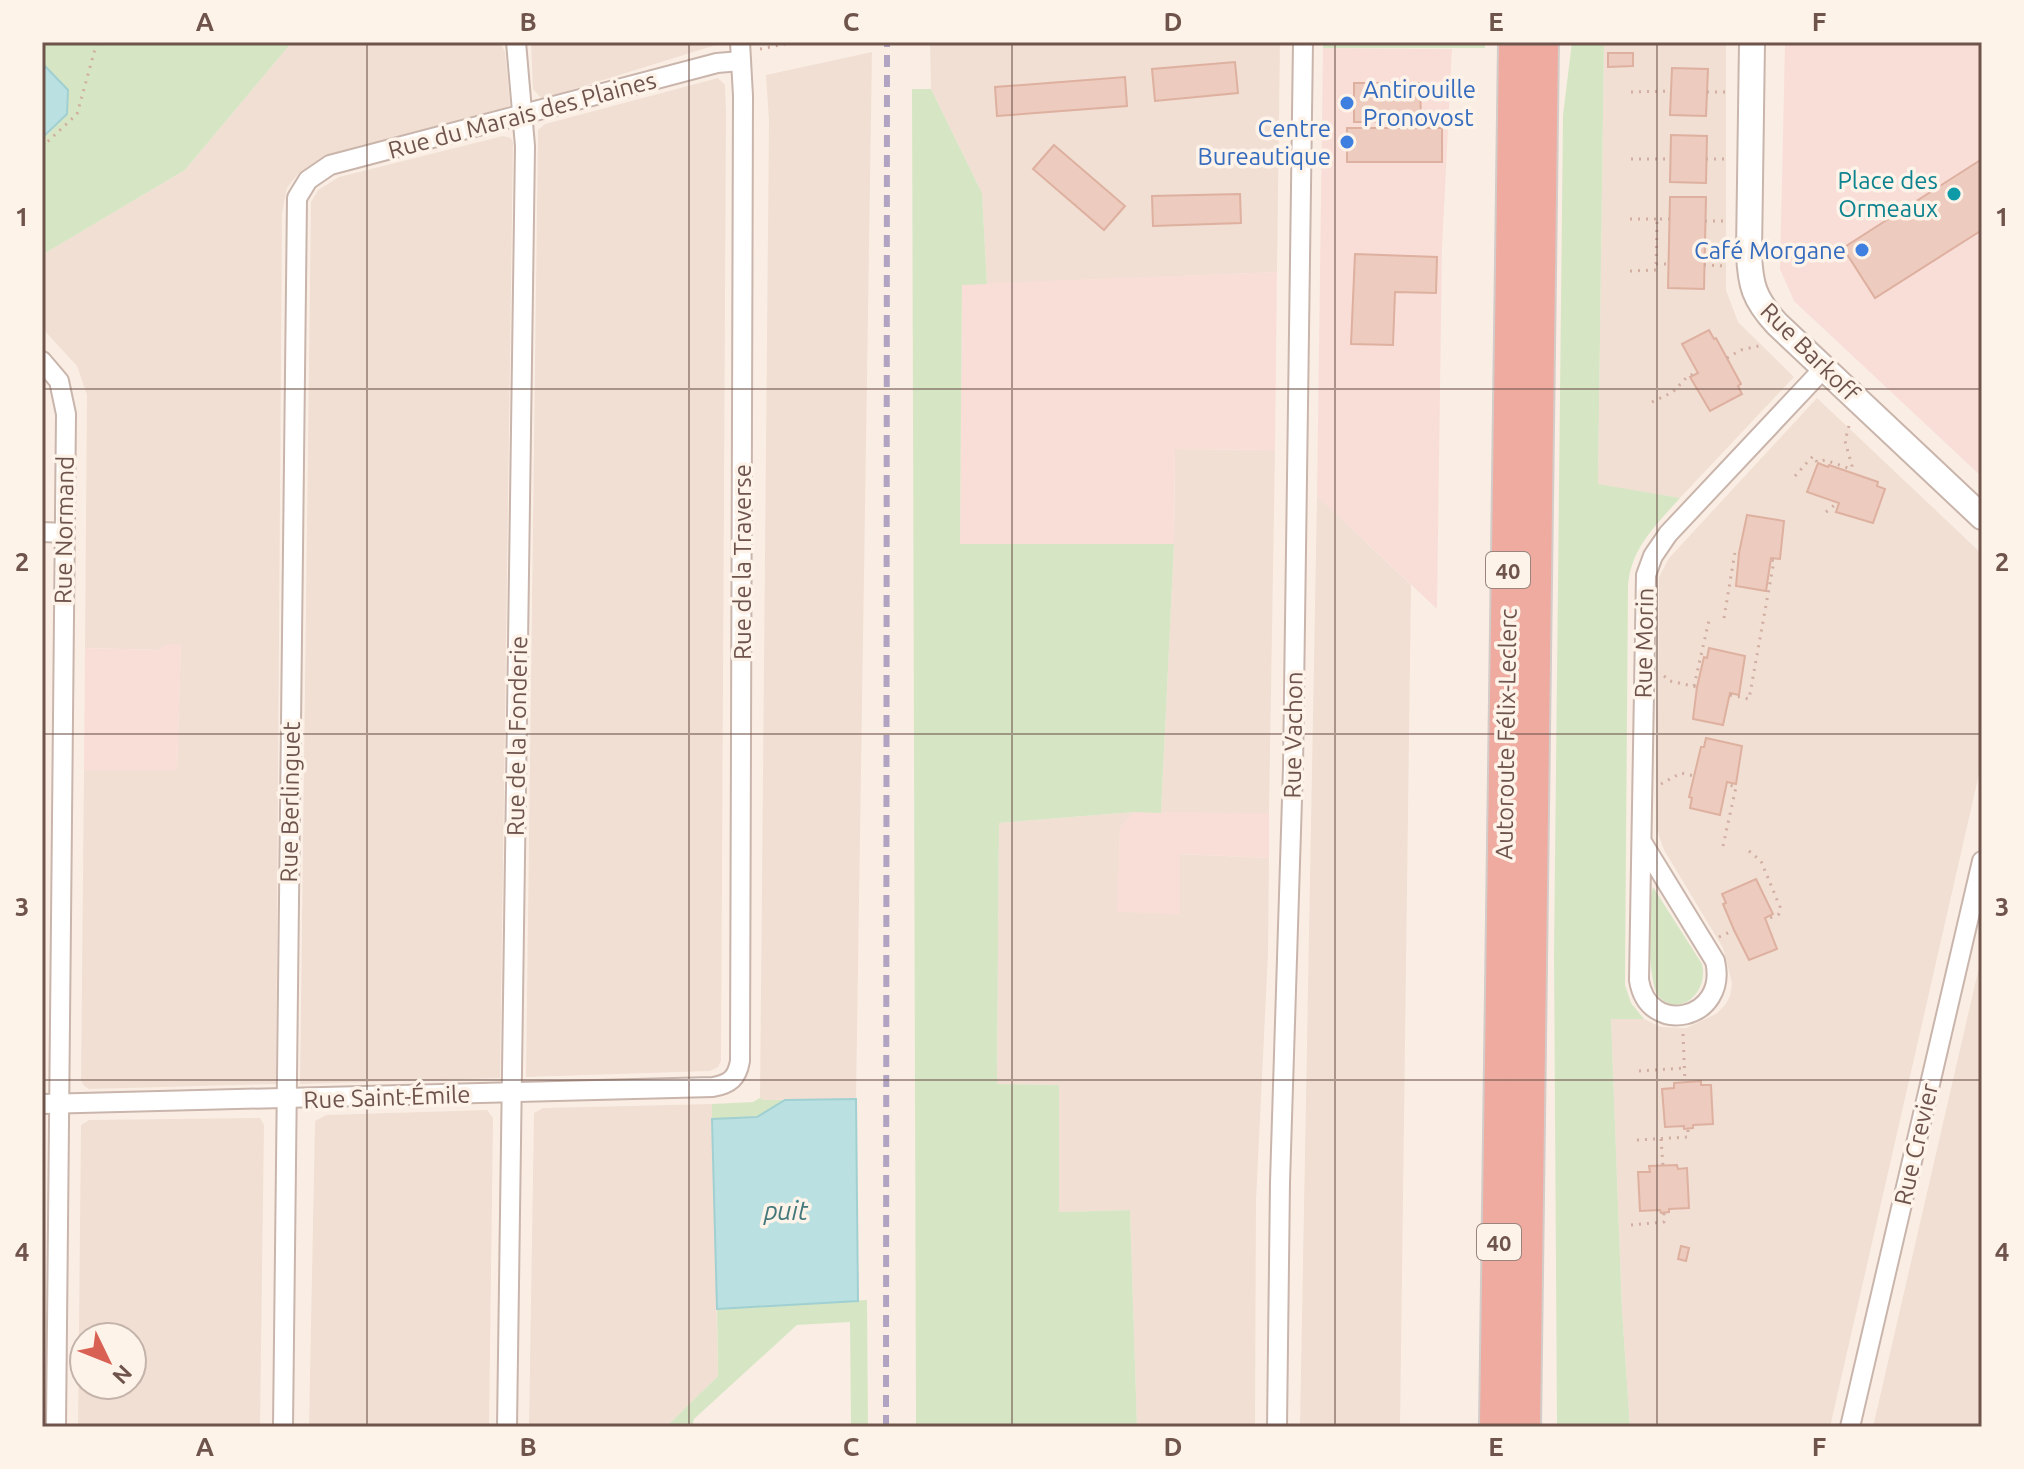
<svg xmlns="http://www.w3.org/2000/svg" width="2024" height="1469" font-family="Ubuntu,sans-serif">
<rect width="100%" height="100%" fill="#faeee4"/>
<g fill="#f1dfd3" fill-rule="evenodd">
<polygon points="292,42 500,42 505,52 510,105 503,110 320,159 298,174 287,188 282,213 276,1084 89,1089 84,1086 81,1080 84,770 177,770 181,645 162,645 162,650 85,648 87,395 77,366 42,328 42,255 185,170"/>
<polygon points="531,42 716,42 716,45 542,99 533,89"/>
<polygon points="930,42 1280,42 1277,272 987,284 982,193 931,89"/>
<polygon points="1604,42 1724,42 1726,45 1726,290 1738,322 1794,377 1680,498 1598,485"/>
<polygon points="872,52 856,1099 764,1100 760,1098 769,121 766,75"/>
<polygon points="718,78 725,85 726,112 721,1061 718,1067 710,1071 526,1077 538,130 545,124"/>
<polygon points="503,136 511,138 513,143 500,1078 300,1084 311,202 318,190 339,177"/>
<polygon points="1817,398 1982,554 1982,761 1830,1427 1630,1427 1622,1310 1611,1019 1644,1019 1661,1027 1686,1028 1716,1014 1725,1005 1730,996 1732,983 1723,948 1664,850 1657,830 1659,577 1669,558"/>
<polygon points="1175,449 1275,450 1269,813 1161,813 1174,544"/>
<polygon points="1317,496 1411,585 1400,1427 1300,1427"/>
<polygon points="1134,812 1120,827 1118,912 1179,854 1269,858 1268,954 1256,1201 1255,1427 1137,1427 1130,1210 1059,1212 1059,1085 997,1084 999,823"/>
<polygon points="1982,954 1982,1427 1873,1427"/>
<polygon points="712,1104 718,1376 666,1427 529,1427 534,1113 543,1108"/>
<polygon points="487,1110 493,1118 489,1427 309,1427 315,1121 326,1115"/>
<path d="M 260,1118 L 264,1125 L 260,1427 L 78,1427 L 81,1125 L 89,1120 ZM 84,1337 L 132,1337 L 132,1385 L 84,1385 Z"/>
</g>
<g fill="#f9ded8">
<polygon points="1923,42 1982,42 1982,477 1794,301 1780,269 1785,43"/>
<polygon points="1323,48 1452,49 1442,249 1437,609 1317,496"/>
<polygon points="1277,272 1275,450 1175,449 1174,544 960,544 962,284"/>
<polygon points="181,644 177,770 84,770 85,648 161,650 162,645"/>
<polygon points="1134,812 1269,813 1269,858 1180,854 1180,914 1117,912 1120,827"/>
</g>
<g fill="#d6e6c4">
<polygon points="42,42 292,42 185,170 42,255 42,138 67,114 68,90 42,63"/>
<rect x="1323" y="42" width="162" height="6"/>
<path d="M 1572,42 L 1604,42 L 1598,484 L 1680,498 C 1656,525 1630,549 1628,587 L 1625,985 L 1631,1003 L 1644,1019 L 1611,1019 L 1622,1310 L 1630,1427 L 1557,1427 L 1554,955 L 1563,115 Z"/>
<polygon points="912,89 931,89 982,193 987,284 962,285 960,544 1174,544 1161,813 1134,812 999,823 997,1084 1059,1085 1059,1212 1130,1210 1137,1427 916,1427"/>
<path d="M 1653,887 L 1702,964 C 1709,992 1680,1018 1659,997 C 1647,984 1648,904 1653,887 Z"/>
<polygon points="760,1098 764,1100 785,1100 757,1117 712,1119 712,1104 753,1102"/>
<polygon points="867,1300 868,1427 851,1427 850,1322 797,1325 694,1419 692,1427 666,1427 718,1376 717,1309"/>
</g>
<g fill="#bae0e1" stroke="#a1d0d2" stroke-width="2">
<polygon points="42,63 68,90 67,114 42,138"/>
<polygon points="856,1099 858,1301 717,1309 712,1119 757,1117 785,1100"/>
</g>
<g fill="#edcbbe" stroke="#deb0a0" stroke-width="2">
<polygon points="1608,53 1633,53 1633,66 1608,67"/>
<polygon points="1235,62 1238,93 1155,101 1152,69"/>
<polygon points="1672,68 1708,69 1706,116 1670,115"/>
<polygon points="1125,77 1127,106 997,116 995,87"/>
<polygon points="1354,83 1420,83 1421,122 1354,122"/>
<rect x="1347" y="128" width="95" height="34"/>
<polygon points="1671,135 1707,136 1706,183 1670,182"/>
<polygon points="1054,145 1125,206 1104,230 1033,169"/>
<polygon points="1982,159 1982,230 1875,298 1843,248"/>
<polygon points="1240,194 1241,223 1153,226 1152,196"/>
<polygon points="1670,197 1706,197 1704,289 1668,288"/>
<polygon points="1355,254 1437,257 1436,293 1395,292 1393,345 1351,344"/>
<polygon points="1709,330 1714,339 1716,338 1741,384 1738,386 1742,394 1710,411 1690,377 1698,373 1682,344"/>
<polygon points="1818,463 1828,467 1829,465 1878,482 1877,486 1885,489 1873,523 1836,512 1839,503 1807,492"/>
<polygon points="1747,515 1784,521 1780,559 1771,558 1766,591 1736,586 1739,553"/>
<polygon points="1709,648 1745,656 1739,695 1730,693 1723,725 1693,719 1697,687 1704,657 1707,658"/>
<polygon points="1706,738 1742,746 1736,784 1727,782 1720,815 1690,808 1692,798 1689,797 1701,747 1704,747"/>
<polygon points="1756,879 1773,914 1765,918 1777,949 1749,960 1734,930 1723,904 1726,903 1722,894"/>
<polygon points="1701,1081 1701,1085 1711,1085 1713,1124 1693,1125 1693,1128 1684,1129 1684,1126 1665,1127 1662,1089 1674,1088 1674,1083"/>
<polygon points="1677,1165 1678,1169 1687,1168 1689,1208 1669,1209 1669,1212 1661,1213 1660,1210 1640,1211 1638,1172 1650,1172 1649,1166"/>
<polygon points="1681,1246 1689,1248 1686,1261 1678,1259"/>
</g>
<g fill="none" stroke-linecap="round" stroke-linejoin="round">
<g stroke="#c9b5ab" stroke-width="22">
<g id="minor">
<polyline points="42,361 59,381 66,414 56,1427"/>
<polyline points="42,532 64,533"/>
<path d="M 1642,842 L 1715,961 C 1729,1020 1648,1038 1639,980 L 1646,575 L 1653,556 L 1668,534 L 1824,368"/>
<path d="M 42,1104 L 713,1087 C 730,1084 737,1078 740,1061 L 743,96 L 740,42"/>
<polyline points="283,1427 297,198 308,180 330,165 717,63 741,61"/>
<polyline points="507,1427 525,146 516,42"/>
<polyline points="1277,1427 1280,1182 1293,767 1303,42"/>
<polyline points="1850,1427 1982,861"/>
</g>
</g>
<g stroke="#c9b5ab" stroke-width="28">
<path id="tertiary" d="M 1752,42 L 1749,252 C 1750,285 1754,299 1777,324 L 1982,517"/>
</g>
<g stroke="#d4ccc9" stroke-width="38">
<g id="motorway">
<polyline points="1497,1427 1516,42"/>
<polyline points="1523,1427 1541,42"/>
</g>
</g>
<g stroke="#d1aea1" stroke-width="3" stroke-dasharray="2 6" stroke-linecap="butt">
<polyline points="760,49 795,42"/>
<polyline points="1631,92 1671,91"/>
<polyline points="1707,92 1730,92"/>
<polyline points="42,147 77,114 97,42"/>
<polyline points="1631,159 1670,159"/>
<polyline points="1706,159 1729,159"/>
<polyline points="1630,219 1657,219"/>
<polyline points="1705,221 1728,221"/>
<polyline points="1656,264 1668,264"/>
<polyline points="1704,265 1727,266"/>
<polyline points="1630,271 1656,270 1657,219 1669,219"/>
<polyline points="1727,358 1741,350 1763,345"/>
<polyline points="1652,402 1673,392 1687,377 1697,372"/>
<polyline points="1849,426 1845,441 1852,466 1850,472"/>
<polyline points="1795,476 1813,456 1817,462 1825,460 1851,469"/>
<polyline points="1826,512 1837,503"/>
<polyline points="1724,618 1735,552 1739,553"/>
<polyline points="1664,676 1670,681 1697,687"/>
<polyline points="1694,686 1710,616"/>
<polyline points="1730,695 1749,699 1774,561 1771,560"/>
<polyline points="1661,784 1681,773 1694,776"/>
<polyline points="1723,846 1736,787 1726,784"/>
<polyline points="1749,851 1761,861 1780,907 1779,914 1765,920"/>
<polyline points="1719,937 1734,930"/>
<polyline points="1683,1034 1685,1082"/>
<polyline points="1639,1071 1685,1068"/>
<polyline points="1661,1139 1663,1166"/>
<polyline points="1637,1140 1688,1137 1688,1129"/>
<polyline points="1631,1225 1664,1222 1664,1213"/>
</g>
<use href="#minor" stroke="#fff" stroke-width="18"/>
<use href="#tertiary" stroke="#fff" stroke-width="24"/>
<use href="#motorway" stroke="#efaba0" stroke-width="34"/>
<polyline stroke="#b0a4c2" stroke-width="6" stroke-dasharray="12 8" stroke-linecap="butt" points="886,1427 887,42"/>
</g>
<path fill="none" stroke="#6f544c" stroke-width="2" stroke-opacity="0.55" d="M 367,42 L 367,1427M 689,42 L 689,1427M 1012,42 L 1012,1427M 1335,42 L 1335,1427M 1657,42 L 1657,1427M 42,389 L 1982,389M 42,734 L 1982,734M 42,1080 L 1982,1080"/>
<g fill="#3f7fe0" stroke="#fdf3e9" stroke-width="3">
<circle cx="1347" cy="103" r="8"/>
<circle cx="1347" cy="142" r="8"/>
<circle cx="1862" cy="250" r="8"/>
</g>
<circle fill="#0f9aa8" stroke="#fdf3e9" stroke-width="3" cx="1954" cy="194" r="8"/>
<g text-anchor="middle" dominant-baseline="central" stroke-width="7" stroke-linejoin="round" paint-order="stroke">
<g fill="#fdf3e9" stroke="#9a847b" stroke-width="2">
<rect x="1486" y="552" width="44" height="36" rx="6"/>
<rect x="1477" y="1224" width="44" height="36" rx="6"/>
</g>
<g font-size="22" font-weight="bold" fill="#6f544c">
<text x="1508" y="570">40</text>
<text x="1499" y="1242">40</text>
</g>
<g font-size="24" fill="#366cbe" stroke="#fdf3e9" text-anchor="end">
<text x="1363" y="89" text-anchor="start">Antirouille<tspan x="1363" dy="28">Pronovost</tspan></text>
<text x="1331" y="128">Centre<tspan x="1331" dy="28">Bureautique</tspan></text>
<text x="1846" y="250">Café Morgane</text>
</g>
<g font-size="24" fill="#6f544c" stroke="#fdf3e9">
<text transform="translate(522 115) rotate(-15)">Rue du Marais des Plaines</text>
<text transform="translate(1810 352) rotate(45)">Rue Barkoff</text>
<text transform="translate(64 530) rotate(-89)">Rue Normand</text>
<text transform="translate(742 562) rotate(-90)">Rue de la Traverse</text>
<text transform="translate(1644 643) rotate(-89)">Rue Morin</text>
<text transform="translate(1506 734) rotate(-89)">Autoroute Félix-Leclerc</text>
<text transform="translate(1293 735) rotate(-89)">Rue Vachon</text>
<text transform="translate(517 736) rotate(-89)">Rue de la Fonderie</text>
<text transform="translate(290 802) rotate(-89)">Rue Berlinguet</text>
<text transform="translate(387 1097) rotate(-2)">Rue Saint-Émile</text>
<text transform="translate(1916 1144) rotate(-77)">Rue Crevier</text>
</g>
<g font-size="24" fill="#0d838f" stroke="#fdf3e9" text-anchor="end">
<text x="1938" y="180">Place des<tspan x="1938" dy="28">Ormeaux</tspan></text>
</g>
<g font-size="26" font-style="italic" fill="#45787b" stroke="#fdf3e9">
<text x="786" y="1210">puit</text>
</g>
</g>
<rect width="2024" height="1469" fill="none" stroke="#fdf3e9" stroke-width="88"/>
<g transform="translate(108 1361) rotate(133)"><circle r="38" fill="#fdf3e9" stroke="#c4b3aa" stroke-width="2"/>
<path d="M0-6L14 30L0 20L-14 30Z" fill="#d96154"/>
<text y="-12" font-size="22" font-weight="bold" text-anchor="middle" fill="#6f544c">N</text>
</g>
<rect x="44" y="44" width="1936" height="1381" fill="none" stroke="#6f544c" stroke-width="3"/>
<g font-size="26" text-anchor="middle" font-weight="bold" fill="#6f544c">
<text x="205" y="31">A</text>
<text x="528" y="31">B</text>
<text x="851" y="31">C</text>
<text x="1173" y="31">D</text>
<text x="1496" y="31">E</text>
<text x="1819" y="31">F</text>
<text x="22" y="226">1</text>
<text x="2002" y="226">1</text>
<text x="22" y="571">2</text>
<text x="2002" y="571">2</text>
<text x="22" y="916">3</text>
<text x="2002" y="916">3</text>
<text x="22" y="1261">4</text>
<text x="2002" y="1261">4</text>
<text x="205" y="1456">A</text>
<text x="528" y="1456">B</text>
<text x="851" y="1456">C</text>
<text x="1173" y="1456">D</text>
<text x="1496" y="1456">E</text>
<text x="1819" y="1456">F</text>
</g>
</svg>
